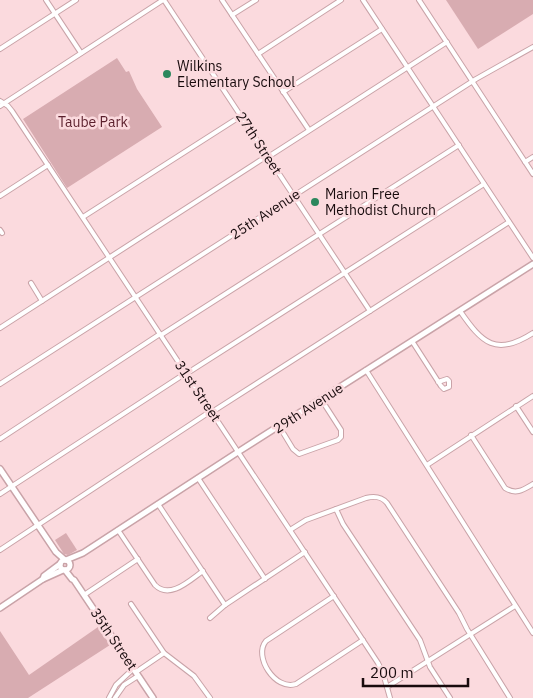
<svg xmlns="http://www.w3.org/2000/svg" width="533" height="698" font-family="'IBM Plex Sans',sans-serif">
<rect width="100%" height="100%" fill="#fbdade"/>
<g fill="#d8acb1">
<polygon points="446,0 533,0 533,14 478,49"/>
<polygon points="117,58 126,72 129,71 137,89 162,127 67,188 23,119"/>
<polygon points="66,533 77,550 68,555 64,554 55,540"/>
<polygon points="98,627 110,645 28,698 0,698 0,631 29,675"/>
</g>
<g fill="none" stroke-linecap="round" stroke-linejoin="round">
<g stroke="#c9a3a8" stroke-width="6">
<g id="minor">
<polyline points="46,0 81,53"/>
<polyline points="164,0 370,311"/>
<polyline points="222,0 309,130"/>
<polyline points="363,0 533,258"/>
<polyline points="419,0 533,174"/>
<polyline points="232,15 256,0"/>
<polyline points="0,49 76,0"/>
<polyline points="258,54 341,0"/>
<polyline points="283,92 382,29"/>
<polyline points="0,101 8,106 12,111 378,663 383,673 390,698"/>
<polyline points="0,106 163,0"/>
<polyline points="268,157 447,42"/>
<polyline points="525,162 533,157"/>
<polyline points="0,196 48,165"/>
<polyline points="83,217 241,116"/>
<polyline points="0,230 2,233"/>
<polyline points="31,283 42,301"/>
<path d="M 460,311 C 482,343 496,357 533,333"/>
<polyline points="0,328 267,156"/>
<polyline points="161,335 459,145"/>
<polyline points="412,341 441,386 444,389 449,387 449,381 447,379 438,382"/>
<polyline points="366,370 533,633"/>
<polyline points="186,374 484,184"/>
<polyline points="0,384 476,79 533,47"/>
<polyline points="516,406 533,432"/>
<polyline points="212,412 509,222"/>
<polyline points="279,426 293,449 299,454 338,440 341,437 341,430 321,399"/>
<path d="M 471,435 L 505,488 C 516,495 523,490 533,484"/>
<polyline points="0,439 160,334"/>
<polyline points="427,465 533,396"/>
<polyline points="198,478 265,579"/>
<polyline points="0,494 186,373"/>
<polyline points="158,504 225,605"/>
<polyline points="336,509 343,524 420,640 430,667 450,698"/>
<path d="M 118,530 L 155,585 C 170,600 190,580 203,571"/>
<path d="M 290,530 L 306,520 L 366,498 C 374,496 381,496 387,503 L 459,613 L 467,629 L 510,698"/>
<polyline points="0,550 211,411"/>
<polyline points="84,595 138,559"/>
<path d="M 334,596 L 266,641 C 253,656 275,691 296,684 L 363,640"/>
<polyline points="131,604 164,653 194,676 210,698"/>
<polyline points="210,618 225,605 305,552"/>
<polyline points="136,672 164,653"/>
<polyline points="387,687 515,606"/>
<polyline points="109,698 116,685 133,669"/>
<polyline points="115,698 124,685 138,676"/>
</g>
</g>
<g stroke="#c9a3a8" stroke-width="8">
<g id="tertiary">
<polyline points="0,469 56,552 65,560"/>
<circle cx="65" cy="565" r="5"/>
<polyline points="66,560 83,553 238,452 533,264"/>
<polyline points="65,570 72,579 74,580 153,698"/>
<polyline points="43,579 44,576 60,564"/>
<polyline points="0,608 43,579 63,570"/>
</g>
</g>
<use href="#minor" stroke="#fff" stroke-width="4"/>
<use href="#tertiary" stroke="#fff" stroke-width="5"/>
</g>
<g fill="#2c875d" stroke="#fbdade" stroke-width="2">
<circle cx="167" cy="74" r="5"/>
<circle cx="315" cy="202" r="5"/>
</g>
<g text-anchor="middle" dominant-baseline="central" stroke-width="5" stroke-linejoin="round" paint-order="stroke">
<g font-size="14" fill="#180b0d" stroke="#fbdade" text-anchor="start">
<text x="177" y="66">Wilkins<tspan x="177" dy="16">Elementary School</tspan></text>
<text x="325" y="194">Marion Free<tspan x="325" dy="16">Methodist Church</tspan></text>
</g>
<g font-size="14" fill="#5a1f2c" stroke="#fbdade">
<text x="93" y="122">Taube Park</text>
</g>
<g font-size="14" fill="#180b0d" stroke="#fbdade">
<text transform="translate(259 143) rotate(57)">27th Street</text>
<text transform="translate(265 214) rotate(-33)">25th Avenue</text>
<text transform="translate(198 391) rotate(56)">31st Street</text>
<text transform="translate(308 408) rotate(-33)">29th Avenue</text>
<text transform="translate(114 639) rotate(56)">35th Street</text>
</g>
</g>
<path d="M363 678v8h105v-8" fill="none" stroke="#180b0d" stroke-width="2.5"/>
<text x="370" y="678" font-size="15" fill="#180b0d" stroke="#fbdade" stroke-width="4" paint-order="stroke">200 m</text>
</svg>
